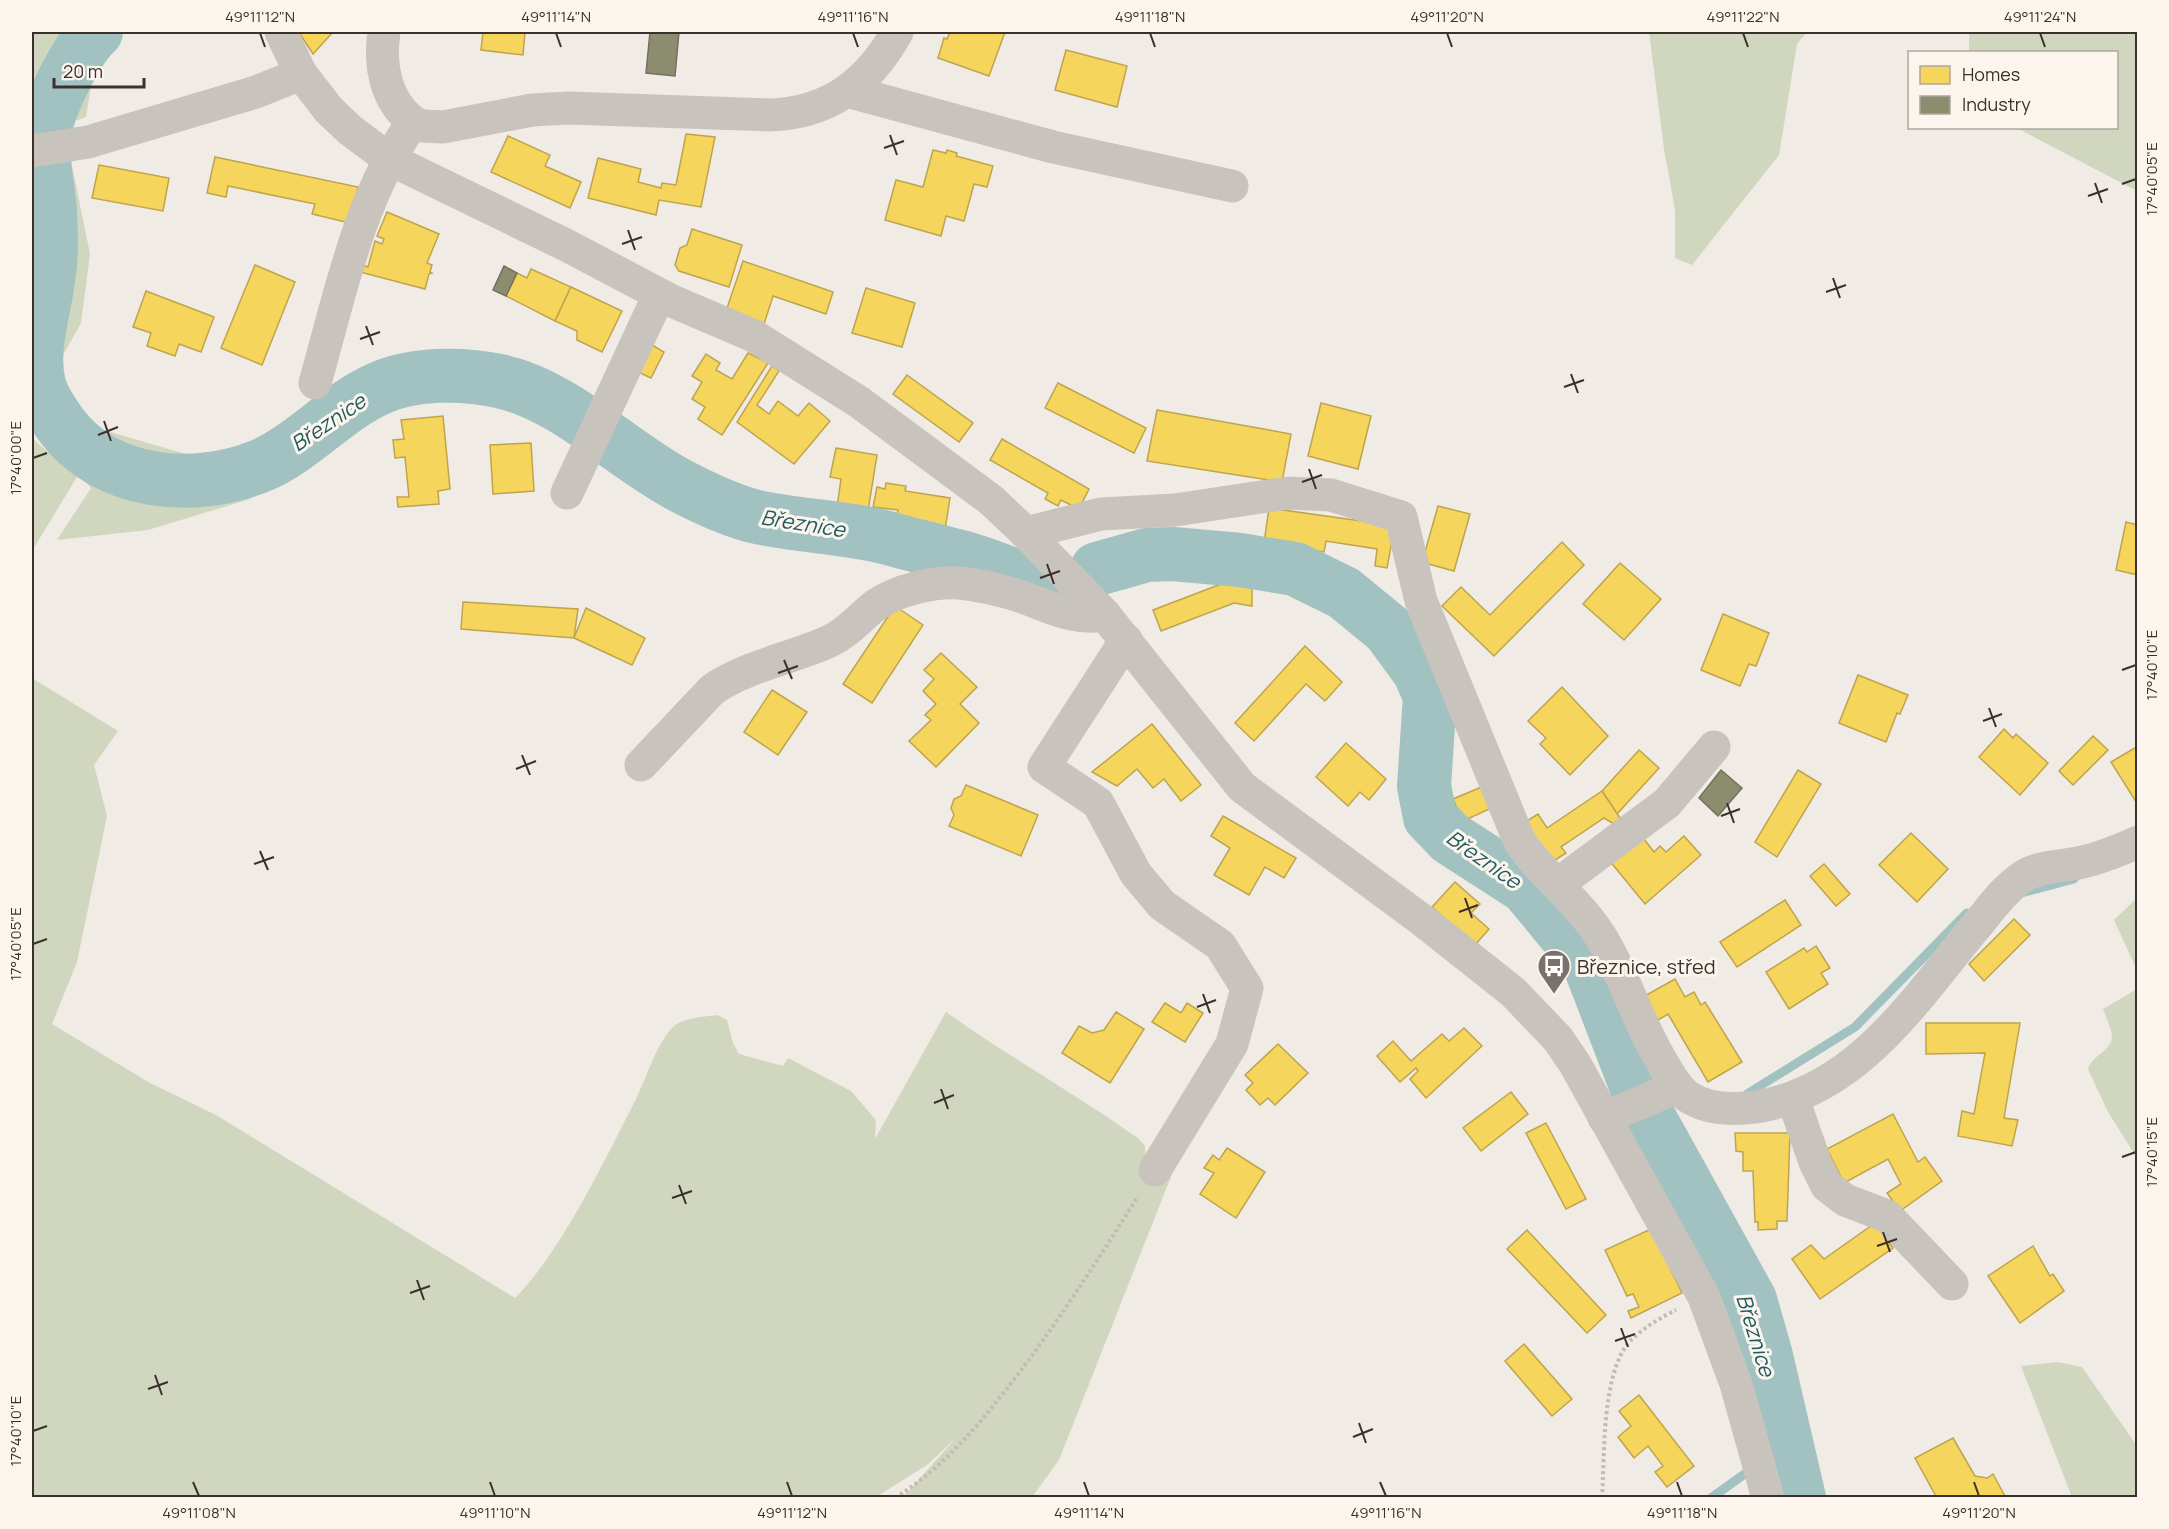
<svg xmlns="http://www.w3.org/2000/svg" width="2169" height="1529" font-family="Manrope,sans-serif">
<rect width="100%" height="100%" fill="#f0ebe5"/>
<g fill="#d1d6bf">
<polygon points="37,32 119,32 97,48 86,117 38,134 32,131 32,33"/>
<polygon points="1649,32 1807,32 1797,44 1779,155 1692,265 1675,258 1675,210 1664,149"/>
<polygon points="1969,32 2137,32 2137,191 2017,128 2116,128 2116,52 1969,52"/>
<polygon points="71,161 90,254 81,323 52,375 93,427 196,457 259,445 273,478 250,499 148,530 57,540 91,488 47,439 32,409 32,168"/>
<polygon points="32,438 77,477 32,551"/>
<path d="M 32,678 L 118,731 L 94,765 L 107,816 L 77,962 L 52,1024 L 150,1083 L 216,1115 L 515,1298 C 561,1252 606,1158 636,1099 C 646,1079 658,1040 674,1026 C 685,1017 705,1017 718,1015 L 727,1020 L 733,1043 L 739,1054 L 783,1066 L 788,1058 L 851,1091 L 876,1120 L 875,1139 L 946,1012 C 1009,1057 1076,1094 1139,1139 L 1145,1146 L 1145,1159 L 1172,1174 L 1059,1460 L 1032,1497 L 903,1497 L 956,1438 L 927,1465 L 876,1497 L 32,1497 Z"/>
<polygon points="2137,898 2137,970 2114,920"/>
<path d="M 2137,989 L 2137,1158 L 2108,1112 L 2088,1069 C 2091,1056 2113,1050 2112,1036 C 2111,1027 2106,1017 2103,1009 Z"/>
<polygon points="2058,1362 2082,1367 2137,1446 2137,1497 2072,1497 2021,1366"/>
</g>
<g fill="#f6d55c" stroke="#bea44d" stroke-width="1.5">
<polygon points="302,32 333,32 313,54 300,34"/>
<polygon points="483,32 525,32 523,55 481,50"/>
<polygon points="950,32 1005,32 989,76 938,58 944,38 947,39"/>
<polygon points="1066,50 1127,66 1117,107 1055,90"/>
<polygon points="686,134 715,137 701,207 659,200 656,215 588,198 598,158 641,169 638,182 661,188 662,183 676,185"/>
<polygon points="508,136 550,155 545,166 581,182 570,208 491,172"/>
<polygon points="933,150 946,153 947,150 957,153 956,156 993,166 987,187 974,184 964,221 946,216 941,236 885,220 896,180 923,187"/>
<polygon points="215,157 358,187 350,223 312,214 315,204 228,186 226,197 207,193"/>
<polygon points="99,165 169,178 163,211 92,198"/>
<polygon points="387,212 439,234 427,263 432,265 430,272 432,273 429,274 425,289 360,272 362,265 368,267 375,241 382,244 384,239 377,236"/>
<polygon points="692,229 742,245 729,287 679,271 675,265 680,248 687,245"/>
<polygon points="743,261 833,292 826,314 773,296 764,324 726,311"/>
<polygon points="255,265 295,282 262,365 221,348"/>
<polygon points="531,269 571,287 555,321 506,296 517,273 527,278"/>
<polygon points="571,287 622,311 602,352 577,340 577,331 555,321"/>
<polygon points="866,288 915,303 902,347 852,333"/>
<polygon points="146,291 214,317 201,352 179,344 175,356 147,346 151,333 133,327"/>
<polygon points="652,345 664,352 651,378 638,372"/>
<polygon points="748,353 768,363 722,435 698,419 705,407 692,399 702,382 692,376 706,354 720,363 716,370 732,379"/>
<polygon points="772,366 779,371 757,405 769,414 778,401 798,416 809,403 830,421 794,464 737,422"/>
<polygon points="907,375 973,423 959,442 893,394"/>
<polygon points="1058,383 1146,428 1134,453 1045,408"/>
<polygon points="1321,403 1371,416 1358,469 1308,456"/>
<polygon points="1157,410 1291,434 1282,482 1147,461"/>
<polygon points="443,416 450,489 438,491 439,504 398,507 397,497 409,497 405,457 395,458 393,440 404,439 401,420"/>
<polygon points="1002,439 1089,489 1079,509 1061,500 1058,506 1045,499 1048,493 990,460"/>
<polygon points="531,443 534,491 493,494 490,445"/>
<polygon points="836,448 877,455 868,511 837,507 841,479 830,477"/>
<polygon points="886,483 906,486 905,491 950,498 945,530 896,522 898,510 873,507 877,487 885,489"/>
<polygon points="1438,506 1470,514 1454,571 1425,563 1423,559"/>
<polygon points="1269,508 1390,525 1394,531 1387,568 1375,566 1377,549 1326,541 1324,552 1264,543"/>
<polygon points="2126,522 2138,525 2138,575 2116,570"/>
<polygon points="1562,542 1584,565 1494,656 1442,606 1461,587 1490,615"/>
<polygon points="1620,563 1661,599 1624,640 1583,604"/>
<polygon points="1229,581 1230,583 1252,583 1252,606 1234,603 1161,631 1153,610"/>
<polygon points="463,602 578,609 574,638 461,629"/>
<polygon points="895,606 923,625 872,703 843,684"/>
<polygon points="586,608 645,638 632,665 574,638"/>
<polygon points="1723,614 1769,633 1756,666 1749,664 1740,686 1701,670"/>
<polygon points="1305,646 1342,682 1325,701 1306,684 1254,741 1235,723"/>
<polygon points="941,653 977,687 960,704 979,723 936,767 909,741 931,720 925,715 936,704 923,691 934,679 924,670"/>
<polygon points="1858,675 1908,695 1900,714 1897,713 1886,742 1839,723"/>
<polygon points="1562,687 1608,736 1570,775 1540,744 1546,738 1528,721"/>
<polygon points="772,690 807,712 778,755 744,732"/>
<polygon points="1152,724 1201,785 1181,801 1164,779 1153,788 1137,769 1117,786 1092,772"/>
<polygon points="2004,729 2013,738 2016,734 2048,763 2020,795 1979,757"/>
<polygon points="2093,736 2108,750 2073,785 2059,771"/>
<polygon points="1346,743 1386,779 1369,800 1360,792 1348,806 1316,777"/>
<polygon points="2138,746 2138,805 2111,762"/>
<polygon points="1639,750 1659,768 1617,814 1602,791"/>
<polygon points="1798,770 1821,784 1777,857 1755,842"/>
<polygon points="966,785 1038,815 1021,856 949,826 954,815 951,808 954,799 961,796"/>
<polygon points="1484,786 1494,807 1463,821 1453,799"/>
<polygon points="1602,791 1626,827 1622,829 1604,818 1561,847 1566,853 1549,864 1522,824 1538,814 1547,828"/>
<polygon points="1223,816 1296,858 1284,878 1265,867 1249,895 1214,875 1230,848 1211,836"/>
<polygon points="1911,833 1948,869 1917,902 1879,865"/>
<polygon points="1640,834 1654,852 1660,846 1666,852 1684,836 1701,855 1645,904 1609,860"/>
<polygon points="1824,864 1850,894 1836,906 1810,876"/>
<polygon points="1455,882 1480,904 1471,913 1489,929 1475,945 1432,907"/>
<polygon points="1785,900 1801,925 1737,967 1720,942"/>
<polygon points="2014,919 2030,935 1984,981 1969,964"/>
<polygon points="1816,946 1830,968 1821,973 1828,984 1789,1009 1766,972 1804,948 1807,952"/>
<polygon points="1675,979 1685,997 1694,992 1701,1005 1705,1002 1742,1062 1708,1082 1668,1014 1655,1022 1641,998"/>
<polygon points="1165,1003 1181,1013 1187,1003 1203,1013 1185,1042 1152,1022"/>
<polygon points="1116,1012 1144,1029 1110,1083 1062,1053 1079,1026 1092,1033 1104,1030"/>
<polygon points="1926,1023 2020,1023 2004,1118 2018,1120 2012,1146 1958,1136 1962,1111 1974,1114 1985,1053 1926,1054"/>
<polygon points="1464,1028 1482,1046 1426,1098 1410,1079 1418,1071 1416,1068 1400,1082 1377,1056 1393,1041 1411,1061 1442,1034 1449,1041"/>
<polygon points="1278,1044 1308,1073 1275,1105 1268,1098 1260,1105 1246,1090 1253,1083 1245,1075"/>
<polygon points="1511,1092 1528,1114 1481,1151 1463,1128"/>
<polygon points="1893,1114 1918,1162 1925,1157 1942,1181 1900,1211 1887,1193 1901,1184 1888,1159 1844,1183 1827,1149"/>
<polygon points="1546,1123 1586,1199 1566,1209 1526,1133"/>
<polygon points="1735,1133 1790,1133 1787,1221 1777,1221 1777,1229 1758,1230 1758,1222 1755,1222 1753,1171 1743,1171 1743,1152 1736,1151"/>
<polygon points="1227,1148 1265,1172 1236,1218 1200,1194 1214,1173 1204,1168 1213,1155 1219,1160"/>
<polygon points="1875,1223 1893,1248 1820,1299 1792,1259 1811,1245 1824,1259"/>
<polygon points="1651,1229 1682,1293 1631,1318 1628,1311 1639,1307 1633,1294 1627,1296 1605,1250"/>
<polygon points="1527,1230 1606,1315 1587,1333 1507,1249"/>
<polygon points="2033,1246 2050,1276 2053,1274 2064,1291 2020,1323 1988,1276"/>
<polygon points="1524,1344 1572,1399 1552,1416 1505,1361"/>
<polygon points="1639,1395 1694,1466 1667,1487 1655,1472 1663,1466 1648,1446 1634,1458 1618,1437 1631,1426 1619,1411"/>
<polygon points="1953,1438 1975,1476 1987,1478 1993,1474 2006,1498 1937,1498 1915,1458"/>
</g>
<g fill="#8c8c6e" stroke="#74705a" stroke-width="1.5">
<polygon points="650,32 679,32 675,76 646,73"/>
<polygon points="504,266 517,273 506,296 493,290"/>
<polygon points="1721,770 1742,788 1718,816 1699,798"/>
</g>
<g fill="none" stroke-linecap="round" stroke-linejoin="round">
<g stroke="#a1c2c1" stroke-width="9">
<polyline points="2021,893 2074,879"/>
<polyline points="1747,1094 1855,1027 1967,913"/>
<polyline points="1647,1114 1673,1118"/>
<polyline points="1765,1461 1785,1447"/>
<polyline points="1711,1498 1753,1468"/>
</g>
<g stroke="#a1c2c1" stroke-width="54">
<path d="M 96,32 C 77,49 49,105 45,131 C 40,157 49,187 50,213 C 51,233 52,254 49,273 C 45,310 30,348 39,385 C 43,400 52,412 61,425 C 106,485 193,493 260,466 C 303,448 336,407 380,388 C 414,373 462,373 499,381 C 567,396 620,454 681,486 C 704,498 731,511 757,517 C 799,526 842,527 884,537 C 913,545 942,552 971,560 C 1000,568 1027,585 1058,582"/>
<polyline points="1097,569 1147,555 1173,554 1240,560 1295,569 1344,593 1389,630 1419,671 1430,696 1424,786 1430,817 1450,838 1526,887 1589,963 1647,1114 1750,1300 1766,1356 1799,1498"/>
</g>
<g stroke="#c2bbb6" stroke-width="4" stroke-dasharray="3 3" stroke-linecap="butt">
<path d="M 895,1498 C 943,1468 978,1426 1012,1382 C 1058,1322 1098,1260 1138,1196"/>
<path d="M 1602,1498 C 1605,1455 1601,1374 1630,1341 C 1642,1329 1661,1317 1676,1310"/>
</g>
<g stroke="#c9c3be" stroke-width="33">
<polyline points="281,32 301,74 329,110 350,130 389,159 564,244 672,301 754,336 859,402 991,500 1026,533 1105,615 1242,787 1422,920 1513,992 1558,1039 1575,1064 1704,1297 1736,1384 1768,1498"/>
<path d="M 384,32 C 379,65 385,100 413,122"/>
<polyline points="847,91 1053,147 1232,186"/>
<polyline points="32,151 88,142 256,92 301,74"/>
<path d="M 315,383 C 340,295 359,197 413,122 L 422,126 L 443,127 L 532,110 L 569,108 L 770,115 C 829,113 869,83 897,32"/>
<polyline points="567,493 659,295"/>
<path d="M 1026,533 L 1101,514 L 1175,510 L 1288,493 L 1331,495 L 1401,517 L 1421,601 L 1519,840 C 1542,876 1578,900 1601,937 C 1624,974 1636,1017 1658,1055 C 1666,1069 1674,1086 1687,1096 C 1707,1110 1733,1110 1756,1107 C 1856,1091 1912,1004 1972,931 C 1987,914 2002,891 2021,878 C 2037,866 2059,867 2078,863 C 2098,859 2118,851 2138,842"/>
<polyline points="1126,640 1044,767 1098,803 1136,874 1162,905 1220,945 1247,988 1232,1044 1155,1170"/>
<path d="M 641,765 L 712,690 C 743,667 793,658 830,641 C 849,632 860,617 876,605 C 897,590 935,581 960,583 C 977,585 996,589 1013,594 C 1046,604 1071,621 1105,615"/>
<polyline points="1558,884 1667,803 1714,747"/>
<polyline points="1793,1099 1815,1162 1827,1186 1845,1200 1887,1216 1952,1284"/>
<polyline points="1604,1118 1677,1087"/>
</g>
</g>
<path fill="none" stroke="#3b302b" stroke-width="2" d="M 260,33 L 265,47M 556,33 L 561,47M 853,33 L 858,47M 1150,33 L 1155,47M 1447,33 L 1452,47M 1743,33 L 1748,47M 2040,33 L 2045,47M 890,135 L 897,155M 884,148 L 904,141M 2095,183 L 2102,203M 2122,184 L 2136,179M 2088,196 L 2108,189M 628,230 L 635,250M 622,244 L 642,237M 1833,278 L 1840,298M 1826,292 L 1846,285M 366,326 L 373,345M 360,339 L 380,332M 1571,374 L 1578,393M 1564,387 L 1584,380M 104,421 L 111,441M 98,435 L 118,427M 33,458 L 47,453M 1309,469 L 1316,489M 1302,482 L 1322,475M 1047,564 L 1054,584M 1040,578 L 1060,571M 784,660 L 792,679M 2122,670 L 2136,665M 778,673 L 798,666M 1989,708 L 1996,727M 1983,721 L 2002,714M 522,755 L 530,775M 516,769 L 536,761M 1727,803 L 1734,823M 1721,816 L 1740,809M 260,851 L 268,870M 254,864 L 274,857M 1465,898 L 1472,918M 1459,912 L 1478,905M 33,944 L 47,939M 1203,994 L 1210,1013M 1197,1007 L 1216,1000M 941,1089 L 948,1109M 934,1103 L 954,1095M 2122,1157 L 2136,1152M 679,1185 L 686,1204M 672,1198 L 692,1191M 1883,1232 L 1890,1252M 1877,1246 L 1897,1239M 417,1280 L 424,1300M 410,1293 L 430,1286M 1621,1328 L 1628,1347M 1615,1341 L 1635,1334M 155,1375 L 162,1395M 148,1389 L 168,1382M 1359,1423 L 1366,1443M 33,1431 L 47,1426M 1353,1437 L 1373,1429M 193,1482 L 199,1496M 490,1482 L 495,1496M 787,1482 L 792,1496M 1084,1482 L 1089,1496M 1380,1482 L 1386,1496M 1677,1482 L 1682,1496M 1974,1482 L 1979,1496"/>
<defs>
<g id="bus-pin" transform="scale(1.725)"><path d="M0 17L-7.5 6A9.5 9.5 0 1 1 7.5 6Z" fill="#7a716c" stroke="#fbf5ee"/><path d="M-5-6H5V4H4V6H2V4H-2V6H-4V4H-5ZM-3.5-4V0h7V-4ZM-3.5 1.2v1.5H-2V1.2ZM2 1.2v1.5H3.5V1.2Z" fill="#fff"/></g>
</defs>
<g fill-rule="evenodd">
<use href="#bus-pin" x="1554" y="966"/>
</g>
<g text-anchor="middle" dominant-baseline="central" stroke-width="6" stroke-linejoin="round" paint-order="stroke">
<g font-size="20" fill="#3b302b" stroke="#fbf5ee" text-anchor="start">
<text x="1577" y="966">Březnice, střed</text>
</g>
<g font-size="21" font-style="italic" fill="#1f5a5e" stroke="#fbf5ee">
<text transform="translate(328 422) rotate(-34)">Březnice</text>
<text transform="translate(803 523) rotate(9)">Březnice</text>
<text transform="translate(1484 859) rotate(35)">Březnice</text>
<text transform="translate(1756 1335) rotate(73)">Březnice</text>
</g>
</g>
<rect width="2169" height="1529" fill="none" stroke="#fbf5ee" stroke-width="66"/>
<rect x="1908" y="51" width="210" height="78" fill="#fbf5ee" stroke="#aea6a0" stroke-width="1.5"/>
<rect x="1920" y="66" width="30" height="18" fill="#f6d55c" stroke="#aea6a0" stroke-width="1.5"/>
<text x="1962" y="81" font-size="18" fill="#3b302b">Homes</text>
<rect x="1920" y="96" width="30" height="18" fill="#8c8c6e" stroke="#aea6a0" stroke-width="1.5"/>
<text x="1962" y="111" font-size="18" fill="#3b302b">Industry</text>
<path d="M54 78v9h90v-9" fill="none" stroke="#3b302b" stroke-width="3"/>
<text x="63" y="78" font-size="18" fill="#3b302b" stroke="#fbf5ee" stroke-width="4.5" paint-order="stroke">20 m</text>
<rect x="33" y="33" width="2103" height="1463" fill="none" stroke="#3b302b" stroke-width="2"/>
<g font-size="15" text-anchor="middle" fill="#3b302b">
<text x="260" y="22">49°11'12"N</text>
<text x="556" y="22">49°11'14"N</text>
<text x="853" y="22">49°11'16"N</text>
<text x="1150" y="22">49°11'18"N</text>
<text x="1447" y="22">49°11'20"N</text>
<text x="1743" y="22">49°11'22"N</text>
<text x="2040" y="22">49°11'24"N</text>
<text transform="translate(2152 179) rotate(-90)" y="5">17°40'05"E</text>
<text transform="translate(16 458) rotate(-90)" y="5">17°40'00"E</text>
<text transform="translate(2152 665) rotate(-90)" y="5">17°40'10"E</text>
<text transform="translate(16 944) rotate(-90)" y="5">17°40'05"E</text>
<text transform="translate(2152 1152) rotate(-90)" y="5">17°40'15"E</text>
<text transform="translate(16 1431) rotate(-90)" y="5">17°40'10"E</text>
<text x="199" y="1518">49°11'08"N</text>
<text x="495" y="1518">49°11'10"N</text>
<text x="792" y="1518">49°11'12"N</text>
<text x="1089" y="1518">49°11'14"N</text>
<text x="1386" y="1518">49°11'16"N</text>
<text x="1682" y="1518">49°11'18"N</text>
<text x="1979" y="1518">49°11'20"N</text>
</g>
</svg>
